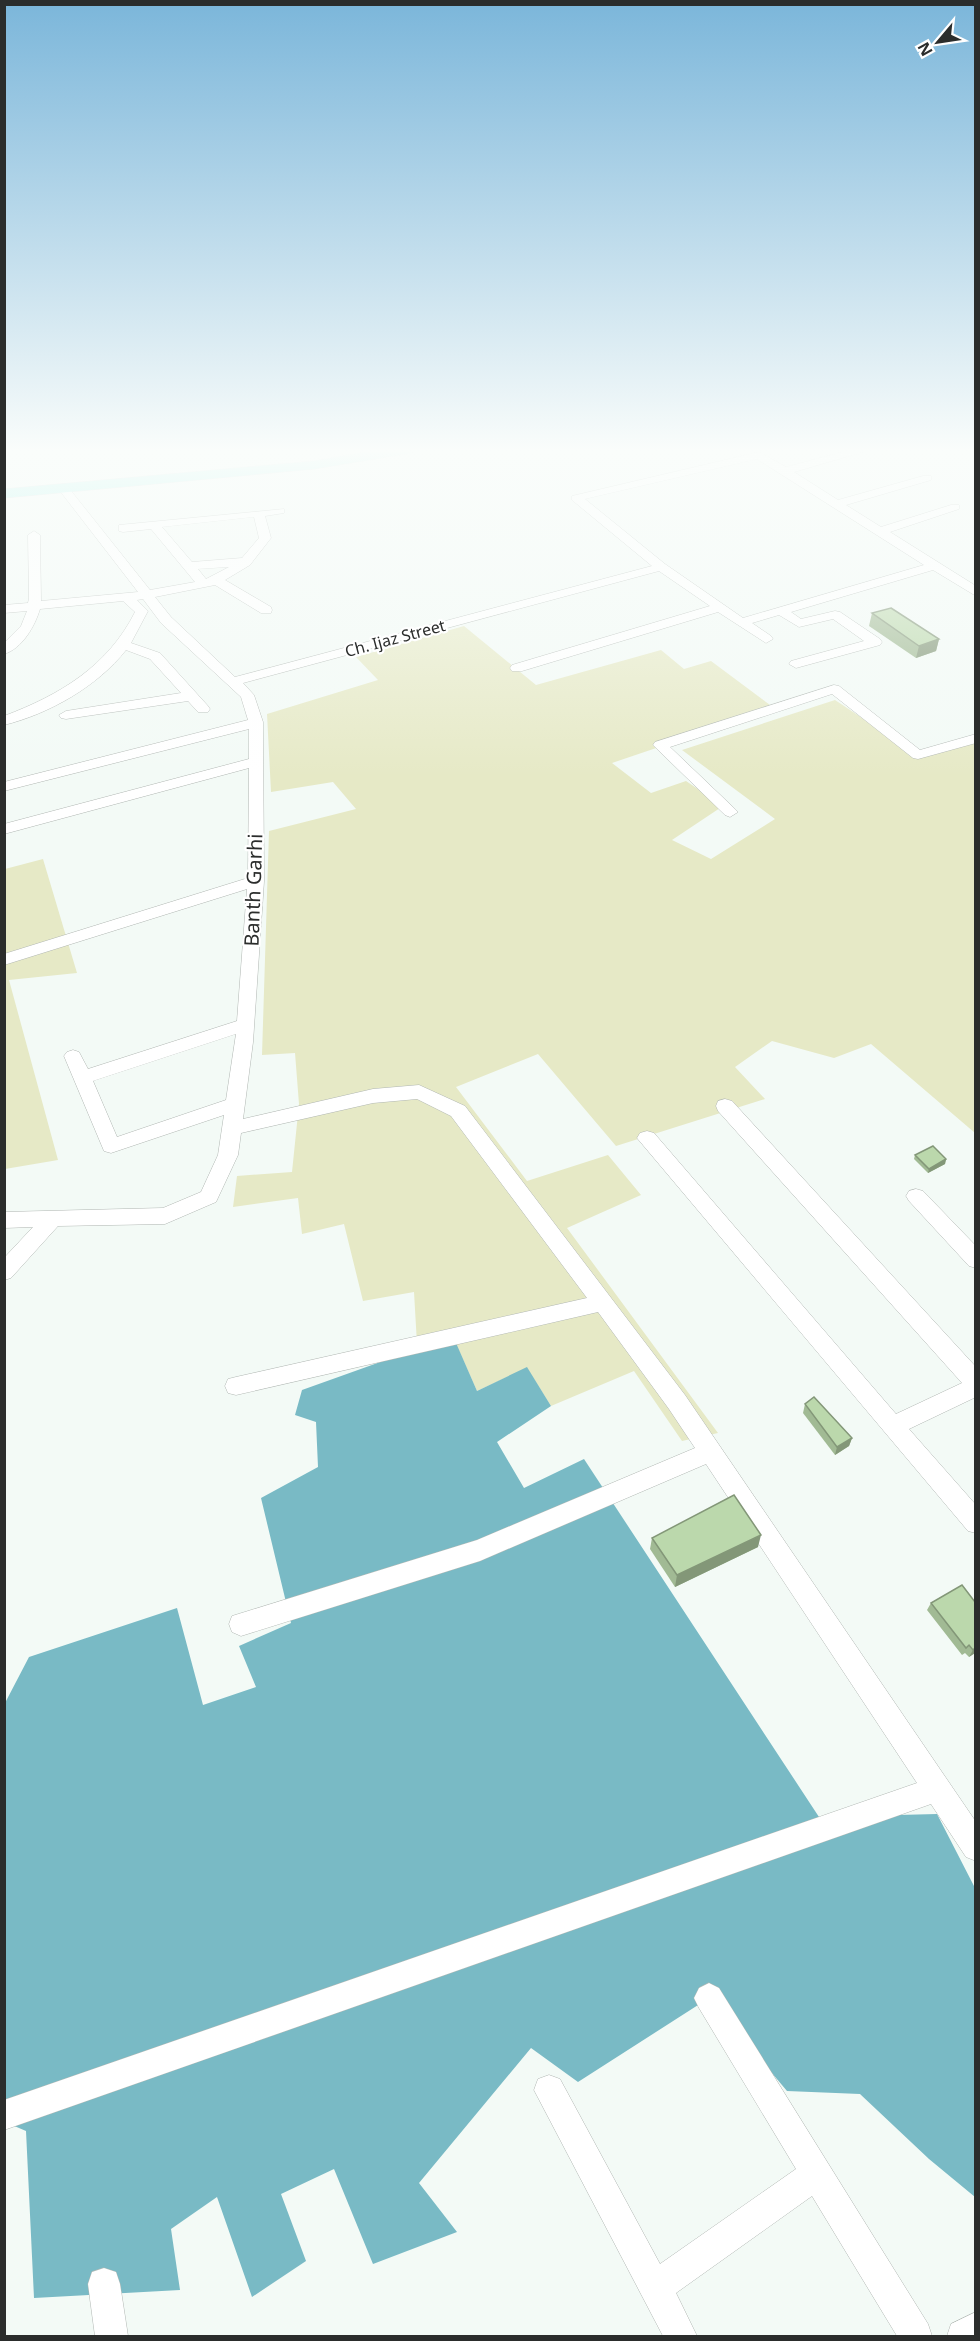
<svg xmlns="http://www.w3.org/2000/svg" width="980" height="2341" font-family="'Noto Sans',sans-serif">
<rect width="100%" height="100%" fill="#f3faf6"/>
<g fill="#e6e9c6">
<polygon points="464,626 536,685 661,650 684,669 711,661 774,708 612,763 651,793 686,781 723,806 672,840 711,859 775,819 682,750 835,700 918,755 970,739 975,744 975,1133 871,1044 834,1058 772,1041 735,1067 765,1099 616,1146 538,1054 456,1087 527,1181 608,1155 641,1195 567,1228 718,1433 682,1441 634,1371 551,1406 527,1368 477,1391 453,1337 417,1344 414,1292 363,1301 344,1224 302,1234 298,1198 233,1207 237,1176 292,1172 299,1104 295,1053 262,1055 269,831 356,809 333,782 271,792 267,714 378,680 356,657"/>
<polygon points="43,859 77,973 9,980 58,1160 5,1169 5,869"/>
</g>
<polygon fill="#79bac5" points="453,1336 477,1391 527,1367 551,1406 497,1442 524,1488 584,1459 819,1817 937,1814 975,1888 975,2197 929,2159 860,2094 787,2091 709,1998 578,2082 531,2048 419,2183 457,2232 373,2264 334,2169 281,2194 306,2261 252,2297 217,2197 171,2229 180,2290 34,2298 26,2131 5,2122 5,1703 29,1657 177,1608 203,1705 256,1687 239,1646 291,1623 261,1498 318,1467 316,1422 295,1415 302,1390"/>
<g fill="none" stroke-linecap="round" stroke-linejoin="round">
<g stroke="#b1b7b3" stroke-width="1">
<g id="minor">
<path d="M 854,449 L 873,449 L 794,472 L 838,500 L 923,476 L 931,476 L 931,480 L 846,505 L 881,527 L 951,505 L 959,505 L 959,509 L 890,532 L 976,586 L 976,596 L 933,570 L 791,612 L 801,619 L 835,611 L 840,612 L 880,639 L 882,642 L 880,645 L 796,668 L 789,664 L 791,661 L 864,641 L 833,619 L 799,627 L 779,615 L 752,623 L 771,636 L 773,639 L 766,643 L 718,612 L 522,671 L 512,671 L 510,668 L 512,665 L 710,606 L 659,571 L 243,683 L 254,695 L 263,722 L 264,881 L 253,1042 L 243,1119 L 373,1089 L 419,1085 L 465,1106 L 685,1395 L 976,1822 L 976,1861 L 966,1857 L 931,1804 L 4,2130 L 4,2100 L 917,1783 L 706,1464 L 480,1561 L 241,1636 L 232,1632 L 229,1624 L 232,1616 L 477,1540 L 695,1448 L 669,1409 L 598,1312 L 236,1395 L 228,1393 L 225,1386 L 228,1379 L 236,1377 L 587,1298 L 451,1116 L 417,1099 L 373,1103 L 241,1133 L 238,1155 L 216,1202 L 165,1224 L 58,1226 L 11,1278 L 4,1280 L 4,1258 L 33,1227 L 4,1228 L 4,1212 L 163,1208 L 201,1192 L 218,1155 L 224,1115 L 111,1153 L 104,1151 L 64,1056 L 67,1052 L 73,1050 L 79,1052 L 88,1069 L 237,1021 L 247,889 L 4,965 L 4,954 L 248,878 L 249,768 L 4,834 L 4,824 L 249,759 L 249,729 L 4,791 L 4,782 L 248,720 L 241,697 L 161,623 L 143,599 L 137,600 L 148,611 L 131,643 L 160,653 L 208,706 L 210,709 L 208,712 L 198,712 L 188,701 L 66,719 L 61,718 L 59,715 L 66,711 L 181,693 L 150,659 L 126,650 C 98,686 49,714 4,725 L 4,716 C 60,695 108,666 135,612 L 123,601 L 40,609 C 35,626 22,649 4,654 L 4,643 L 21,626 L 27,611 L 4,613 L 4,605 L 28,603 L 29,598 L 28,535 L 34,531 L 40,535 L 41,601 L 138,592 L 60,491 L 60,487 L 68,487 L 150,590 L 195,582 L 151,529 L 123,532 L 119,531 L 119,525 L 284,509 L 284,513 L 265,516 L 271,538 L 250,565 L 225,580 L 271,607 L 272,610 L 271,613 L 261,613 L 215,585 L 155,597 L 171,617 L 235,677 L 652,566 L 572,500 L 572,496 L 759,452 L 786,467 ZM 757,459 L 924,565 L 743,618 L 665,564 L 585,499 ZM 254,517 L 259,538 L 242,558 L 192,562 L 162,527 ZM 229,567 L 206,579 L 198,569 ZM 236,1034 L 226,1100 L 117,1137 L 93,1081 Z"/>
<polygon points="834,685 839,686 920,750 976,734 976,743 918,759 913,758 832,694 670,747 735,809 738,812 730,817 725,815 653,745 655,742"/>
<polygon points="725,1099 732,1101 976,1367 976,1397 909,1429 976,1505 976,1533 968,1531 637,1138 640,1133 647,1131 654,1133 896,1414 962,1383 718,1111 716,1106 718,1101"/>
<polygon points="916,1189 923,1191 976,1246 976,1268 969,1266 909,1201 906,1196 909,1191"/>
<polygon points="709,1983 719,1988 928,2324 932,2336 897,2336 812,2196 676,2293 697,2336 663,2336 534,2090 538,2079 549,2075 560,2079 660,2264 796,2169 699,2008 694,1998 699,1988"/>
<polygon points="104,2268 116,2272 120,2284 128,2336 95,2336 88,2284 92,2272"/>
<polygon points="976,2312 976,2336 947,2336 951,2324"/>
</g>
</g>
<g stroke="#d5d5d5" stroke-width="1">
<polygon id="major" points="382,449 418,449 411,453 314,469 4,498 4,489 314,461"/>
</g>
<use href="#minor" fill="#fff" fill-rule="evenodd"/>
<use href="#major" fill="#9ef1e8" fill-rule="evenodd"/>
</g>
<g fill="#a1ba94">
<polygon points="872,613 939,639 936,651 916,658 869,626"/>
<polygon points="915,1155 946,1159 945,1164 928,1173 914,1159"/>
<polygon points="805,1404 852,1438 849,1446 835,1455 803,1413"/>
<polygon points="652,1538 758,1547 675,1587 650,1549"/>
<polygon points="962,1585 975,1653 969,1657 965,1653 962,1655 927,1610 931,1603"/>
</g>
<g fill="#839778">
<polygon points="939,639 936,651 916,658 919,646"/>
<polygon points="946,1159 945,1164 928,1173 929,1169"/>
<polygon points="852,1438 849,1446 835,1455 837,1447"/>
<polygon points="761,1535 758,1547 675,1587 677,1575"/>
<polygon points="975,1648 975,1653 969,1657 973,1650"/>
</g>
<g fill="#bbd8ac" stroke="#839778" stroke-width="1.5">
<polygon points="891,608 939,639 919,646 872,613"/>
<polygon points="933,1146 946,1159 929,1169 915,1155"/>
<polygon points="814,1397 852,1438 837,1447 805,1404"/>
<polygon points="734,1495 761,1535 677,1575 652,1538"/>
<polygon points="962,1585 975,1602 975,1648 973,1650 969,1645 966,1648 931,1603"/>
</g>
<linearGradient id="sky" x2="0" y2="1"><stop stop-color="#7bb6da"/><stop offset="0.58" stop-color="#fafdfb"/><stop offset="1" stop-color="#fafdfb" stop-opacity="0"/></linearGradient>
<rect width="980" height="777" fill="url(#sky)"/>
<g text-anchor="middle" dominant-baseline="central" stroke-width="4.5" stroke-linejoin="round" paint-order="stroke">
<g font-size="16" fill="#2b2d2c" stroke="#fff">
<text transform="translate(395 638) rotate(-15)">Ch. Ijaz Street</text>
</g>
<g font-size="20" fill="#2b2d2c" stroke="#fff">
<text transform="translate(253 890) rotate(-88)">Banth Garhi</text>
</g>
</g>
<rect width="980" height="2341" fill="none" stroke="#2b2d2c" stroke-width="12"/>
<g transform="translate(938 42) rotate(241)" stroke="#ffffff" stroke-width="4.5" paint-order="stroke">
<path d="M0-4.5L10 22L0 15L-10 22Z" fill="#2b2d2c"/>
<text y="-9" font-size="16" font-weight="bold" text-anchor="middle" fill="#2b2d2c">N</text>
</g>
</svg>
